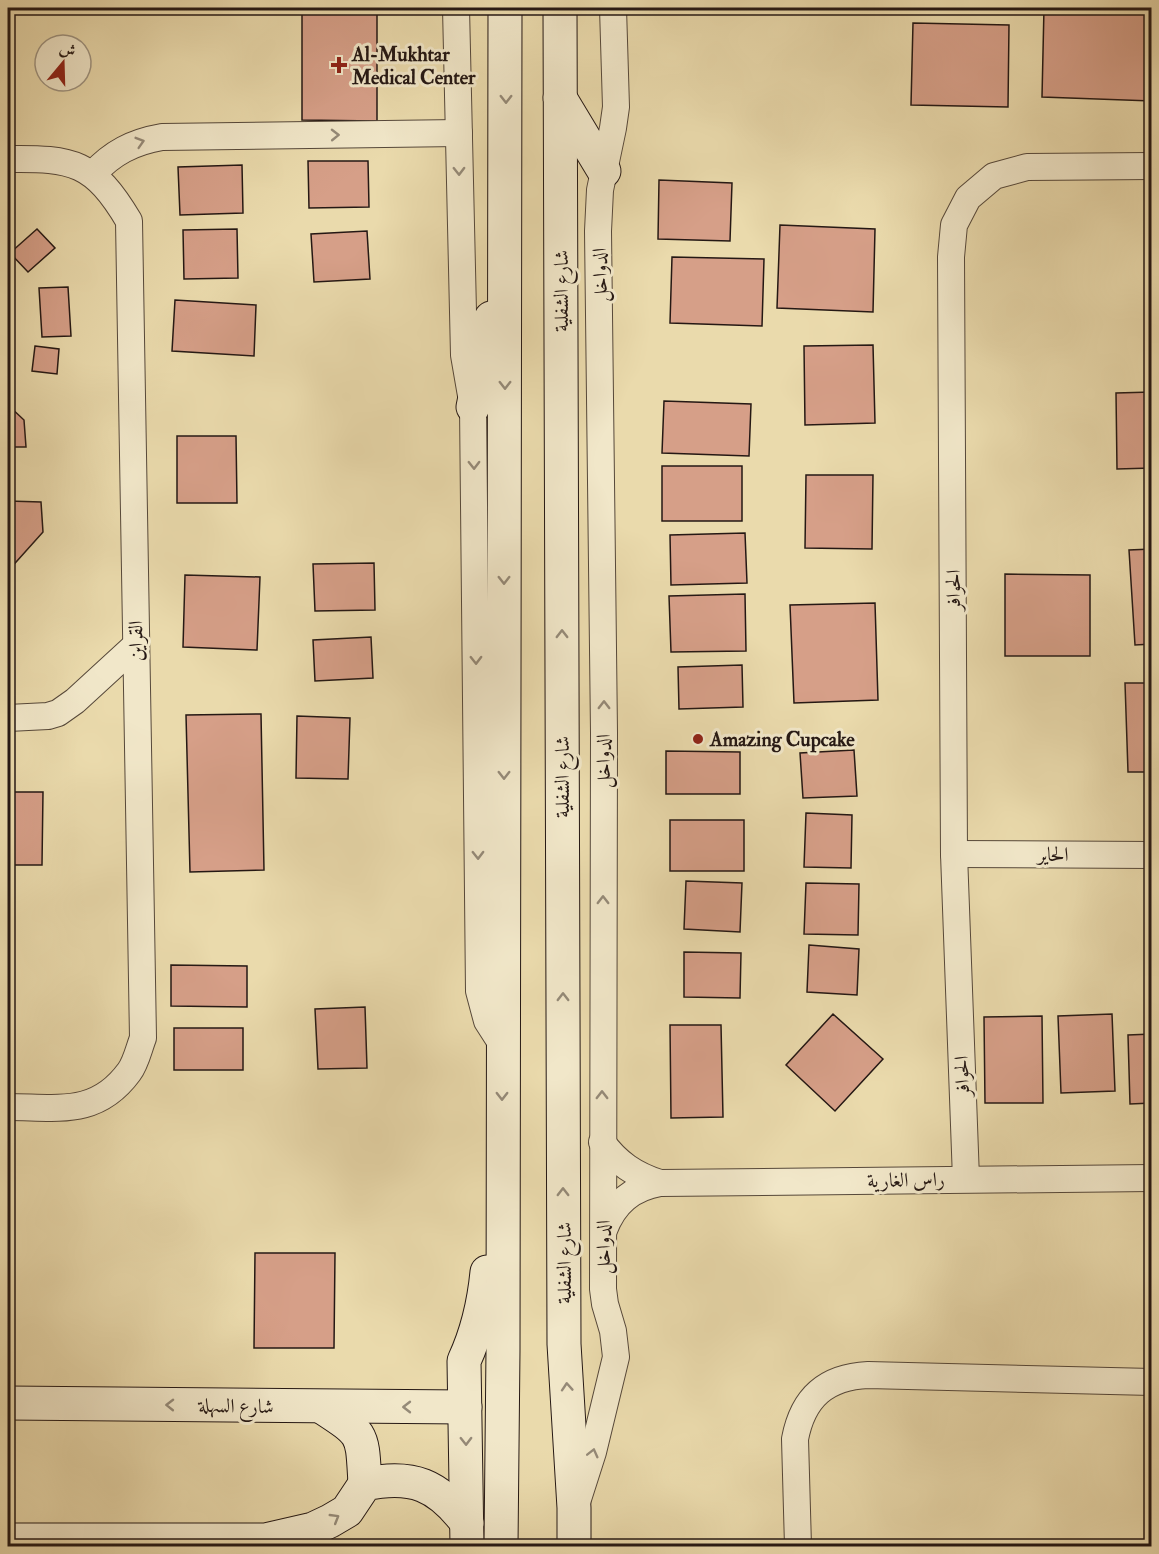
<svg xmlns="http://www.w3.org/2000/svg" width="1159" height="1554" font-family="'IM FELL Double Pica',Amiri,serif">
<rect width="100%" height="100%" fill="#eadaac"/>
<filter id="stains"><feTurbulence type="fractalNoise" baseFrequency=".00333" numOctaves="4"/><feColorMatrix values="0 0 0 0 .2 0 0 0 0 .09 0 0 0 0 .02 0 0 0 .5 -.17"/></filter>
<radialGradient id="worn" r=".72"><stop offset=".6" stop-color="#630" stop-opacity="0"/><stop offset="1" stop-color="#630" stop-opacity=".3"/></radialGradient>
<g fill="#d69f88" stroke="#251814" stroke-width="1.5">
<polygon points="1044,8 1152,8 1152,101 1042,97"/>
<polygon points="302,9 377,10 377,121 302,120"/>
<polygon points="913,23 1009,25 1008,107 911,105"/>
<polygon points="308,161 368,161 369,207 309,208"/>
<polygon points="242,165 243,213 180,215 178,167"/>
<polygon points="659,180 732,183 730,241 658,239"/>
<polygon points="780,225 875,229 873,312 777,308"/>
<polygon points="37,229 55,248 28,272 10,253"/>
<polygon points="237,229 238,278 184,279 183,230"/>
<polygon points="367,231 370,279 314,282 311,234"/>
<polygon points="672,257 764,259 762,326 670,323"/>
<polygon points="68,287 71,336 42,337 39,288"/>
<polygon points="175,300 256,305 254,356 172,351"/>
<polygon points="873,345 875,423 805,425 804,346"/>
<polygon points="35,346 59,349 57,374 32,371"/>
<polygon points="1152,392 1152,468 1117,469 1116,393"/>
<polygon points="664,401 751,404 749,456 662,453"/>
<polygon points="8,405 24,420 26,447 8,447"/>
<polygon points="177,436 236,436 237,503 177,503"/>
<rect x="662" y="466" width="80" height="55"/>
<polygon points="806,475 873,475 872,549 805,548"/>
<polygon points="8,501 41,502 43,532 8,571"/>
<polygon points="745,533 747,583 671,585 670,535"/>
<polygon points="1152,549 1152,644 1135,645 1129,550"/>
<polygon points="374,563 375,610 315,611 313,564"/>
<polygon points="1005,574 1090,575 1090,656 1005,656"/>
<polygon points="185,575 260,577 257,650 183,647"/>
<polygon points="745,594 746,651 671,652 669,596"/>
<polygon points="875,603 878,700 794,703 790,605"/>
<polygon points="371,637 373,678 315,681 313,640"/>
<polygon points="742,665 743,707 679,709 678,667"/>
<polygon points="1125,683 1152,683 1152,772 1128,772"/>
<polygon points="261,714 264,870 190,872 186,715"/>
<polygon points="297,716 350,718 348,779 296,778"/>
<polygon points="854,750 857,796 803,798 800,753"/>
<polygon points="666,751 740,752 740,794 666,794"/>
<polygon points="8,792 43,792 42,865 8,865"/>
<polygon points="806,813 852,815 851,868 804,867"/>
<rect x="670" y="820" width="74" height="51"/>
<polygon points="686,881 742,883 740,932 684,929"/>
<polygon points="806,883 859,884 858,935 804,934"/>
<polygon points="809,945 859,949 857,995 807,992"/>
<polygon points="684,952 741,953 740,998 684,997"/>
<polygon points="171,965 247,966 247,1007 171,1006"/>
<polygon points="365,1007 367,1068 318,1069 315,1009"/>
<polygon points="833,1014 883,1059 835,1111 786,1065"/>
<polygon points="1112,1014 1115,1091 1061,1093 1058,1016"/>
<polygon points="1042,1016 1043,1103 985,1103 984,1017"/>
<polygon points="670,1025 721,1025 723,1117 671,1118"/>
<rect x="174" y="1028" width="69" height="42"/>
<polygon points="1152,1034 1152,1103 1130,1104 1128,1035"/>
<polygon points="255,1253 335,1253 334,1348 254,1348"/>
</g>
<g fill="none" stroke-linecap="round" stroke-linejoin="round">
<g stroke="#56483a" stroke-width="28">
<g id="street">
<polyline points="456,8 464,355 473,407 479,991 487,1021 503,1046"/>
<path d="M 8,159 C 73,158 94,162 129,221 L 143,1038 C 139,1048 136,1063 129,1072 C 96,1117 57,1107 8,1107"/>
<path d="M 93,174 C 112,153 133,142 162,137 L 459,133"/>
<polyline points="8,718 48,716 58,713 75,701 136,645"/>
<polyline points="954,854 1152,855"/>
<path d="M 602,1142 C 617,1163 635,1175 660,1183"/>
<polyline points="966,1179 954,854 951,257 954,225 968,198 994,176 1027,167 1152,166"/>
<path d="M 604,1230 C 614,1203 632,1188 660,1183 L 1152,1178"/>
<polyline points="577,1502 593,1452 616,1357 613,1331 605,1304 603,1289 604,732 598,231 600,190 613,128 616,107 613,8"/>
<path d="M 798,1546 L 795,1439 C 803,1397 826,1377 868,1375 L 1152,1382"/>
</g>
</g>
<g stroke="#251814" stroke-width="35">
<g id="secondary">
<polyline points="560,8 564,1344 574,1508 574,1546"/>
<polyline points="560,98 604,171"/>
<polyline points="473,407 491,318"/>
<polyline points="8,1403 465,1407"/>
<path d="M 322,1407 C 365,1435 362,1433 365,1484"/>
<path d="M 8,1540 L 265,1540 L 313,1529 L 330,1521 L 347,1511 L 365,1484 C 413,1474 438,1485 467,1523"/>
<path d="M 467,1546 L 464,1361 C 477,1333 484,1303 487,1272"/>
<polyline points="501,1546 503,1350 505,8"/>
</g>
</g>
<use href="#street" stroke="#f1e7c9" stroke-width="26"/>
<use href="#secondary" stroke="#f1e7c9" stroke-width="33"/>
</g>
<defs><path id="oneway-chevron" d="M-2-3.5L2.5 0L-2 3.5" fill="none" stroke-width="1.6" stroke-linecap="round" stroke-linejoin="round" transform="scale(1.5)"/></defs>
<g stroke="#958a78">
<use href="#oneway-chevron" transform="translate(506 99) rotate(90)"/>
<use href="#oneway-chevron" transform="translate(335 135) rotate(-1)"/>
<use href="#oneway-chevron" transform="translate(140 142) rotate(-17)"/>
<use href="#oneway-chevron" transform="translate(459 171) rotate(89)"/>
<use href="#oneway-chevron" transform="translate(505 385) rotate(90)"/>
<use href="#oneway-chevron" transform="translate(474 465) rotate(89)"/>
<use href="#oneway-chevron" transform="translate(504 580) rotate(90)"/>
<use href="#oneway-chevron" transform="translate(562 634) rotate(-90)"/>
<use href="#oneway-chevron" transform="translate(476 660) rotate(89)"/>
<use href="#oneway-chevron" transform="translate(604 705) rotate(-90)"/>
<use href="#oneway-chevron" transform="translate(504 775) rotate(90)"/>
<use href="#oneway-chevron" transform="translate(478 855) rotate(89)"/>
<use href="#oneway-chevron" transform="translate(603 900) rotate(-90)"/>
<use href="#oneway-chevron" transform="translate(563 997) rotate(-90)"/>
<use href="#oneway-chevron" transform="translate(602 1095) rotate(-90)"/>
<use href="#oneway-chevron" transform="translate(502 1096) rotate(90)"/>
<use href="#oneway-chevron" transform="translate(563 1192) rotate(-90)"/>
<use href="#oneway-chevron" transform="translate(567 1387) rotate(-94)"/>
<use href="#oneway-chevron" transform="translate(170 1405) rotate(-179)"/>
<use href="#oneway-chevron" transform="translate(407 1407) rotate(-180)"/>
<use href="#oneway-chevron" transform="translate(466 1441) rotate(89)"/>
<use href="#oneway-chevron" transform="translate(593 1453) rotate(-76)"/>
<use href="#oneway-chevron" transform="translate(335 1518) rotate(-31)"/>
</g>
<g fill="#8f2418" stroke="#f1e7c9" stroke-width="2">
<path d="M336 56h6v6h6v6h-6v6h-6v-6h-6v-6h6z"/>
<circle cx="698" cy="739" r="6"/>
</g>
<g text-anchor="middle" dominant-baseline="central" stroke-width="6" stroke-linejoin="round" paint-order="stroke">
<g font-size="20" font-weight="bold" fill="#251814" stroke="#f1e7c9" text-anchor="start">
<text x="352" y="54">Al-Mukhtar<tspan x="352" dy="23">Medical Center</tspan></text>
<text x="710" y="739">Amazing Cupcake</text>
</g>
<g font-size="20" fill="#251814" stroke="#f1e7c9">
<text transform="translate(600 275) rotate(-91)">الدواخل</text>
<text transform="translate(561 291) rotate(-90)">شارع الشفلية</text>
<text transform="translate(953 590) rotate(-90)">الحوافر</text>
<text transform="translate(136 641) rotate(-91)">القراين</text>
<text transform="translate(603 761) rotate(-90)">الدواخل</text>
<text transform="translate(562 777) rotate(-90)">شارع الشفلية</text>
<text x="1053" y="854">الحاير</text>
<text transform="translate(962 1076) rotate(-92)">الحوافر</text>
<text transform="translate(906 1180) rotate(-1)">راس الغارية</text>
<text transform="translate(603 1247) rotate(-90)">الدواخل</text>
<text transform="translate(564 1263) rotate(-90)">شارع الشفلية</text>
<text transform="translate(236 1406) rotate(1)">شارع السهلة</text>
</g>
</g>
<rect width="1159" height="1554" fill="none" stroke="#eadaac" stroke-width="30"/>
<rect x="9" y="9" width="1141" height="1536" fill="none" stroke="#251814" stroke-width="3"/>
<rect x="15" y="15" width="1129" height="1524" fill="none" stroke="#251814" stroke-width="1.5"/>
<g transform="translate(63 63) rotate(19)"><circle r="28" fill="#f1e7c9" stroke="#9f9481" stroke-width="1.5"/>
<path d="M0-4.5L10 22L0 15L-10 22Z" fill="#8f2418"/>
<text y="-9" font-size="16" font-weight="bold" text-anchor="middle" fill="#251814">ش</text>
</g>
<rect width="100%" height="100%" filter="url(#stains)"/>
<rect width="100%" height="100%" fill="url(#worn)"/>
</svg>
